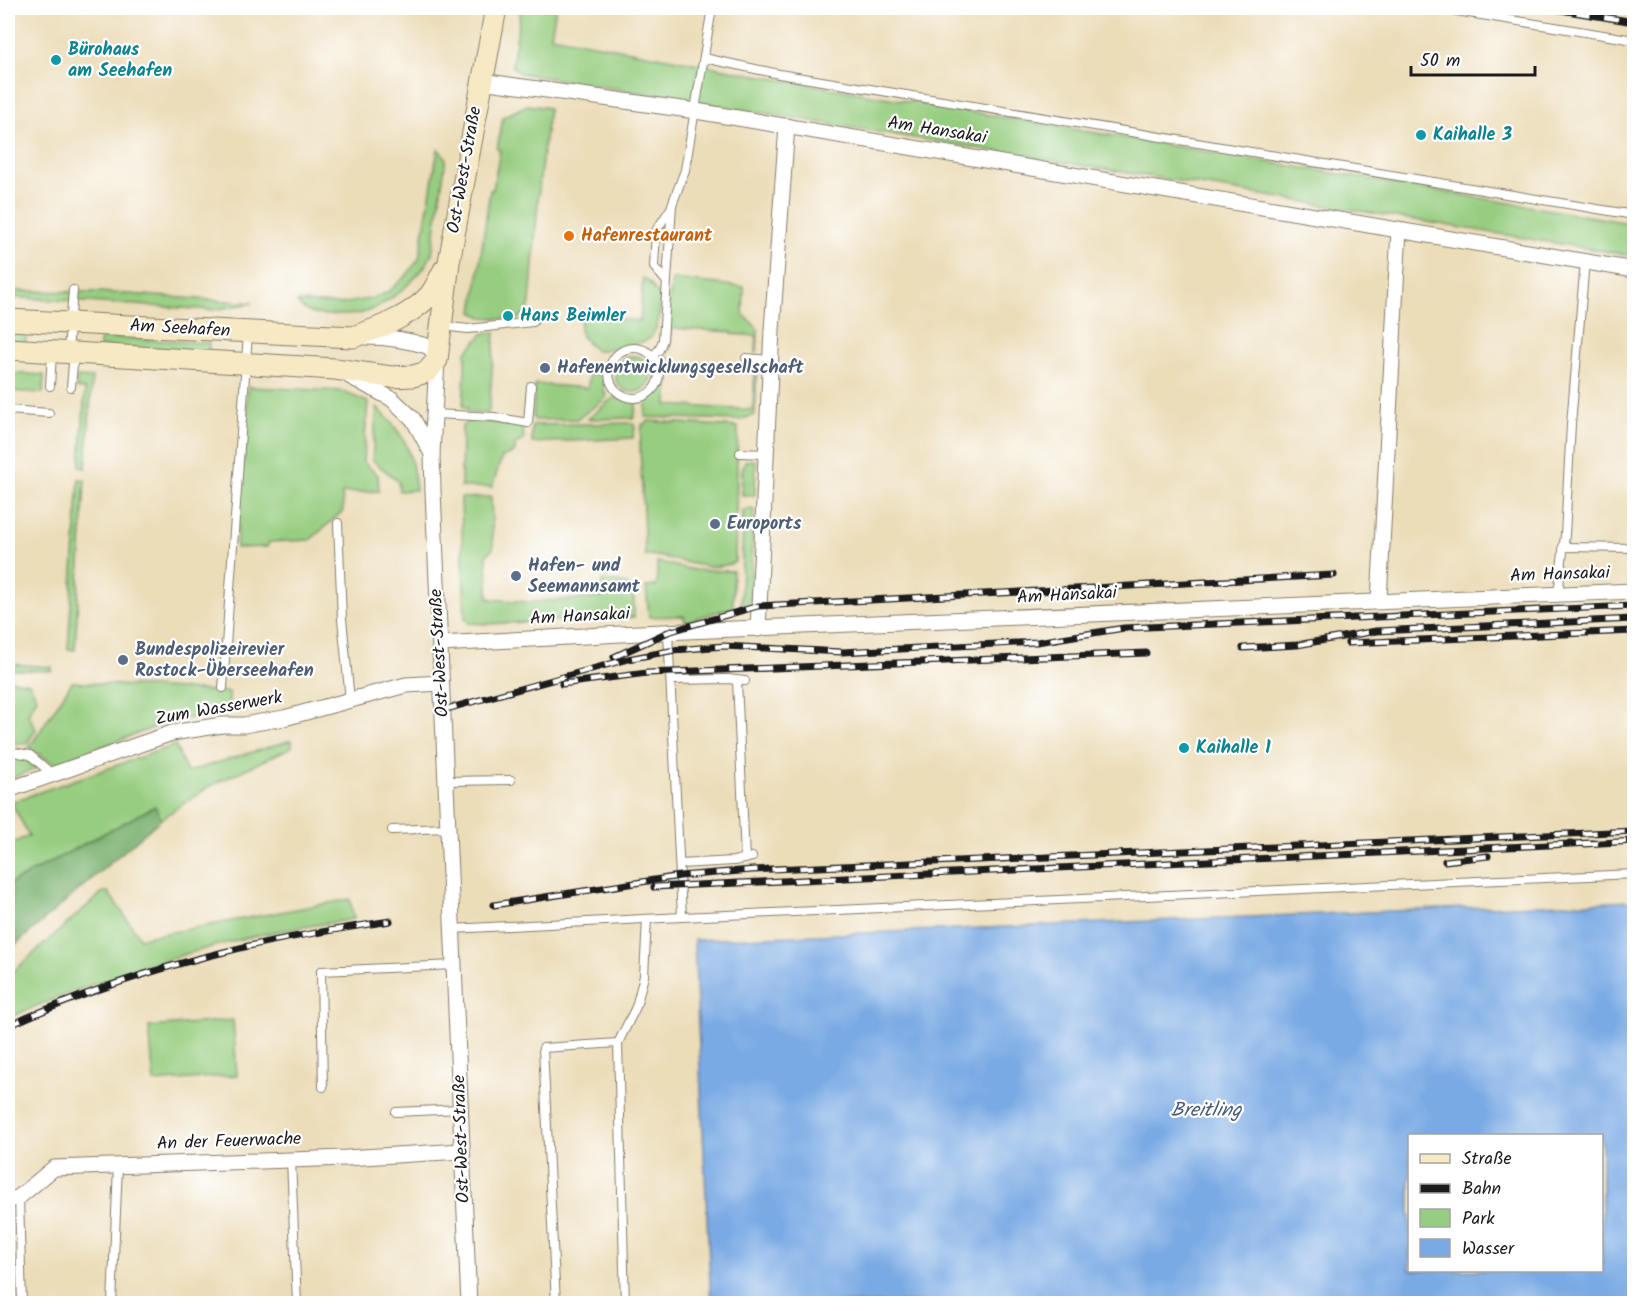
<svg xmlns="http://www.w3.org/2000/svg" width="1642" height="1311" font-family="Kalam,sans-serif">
<rect width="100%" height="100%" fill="#fff"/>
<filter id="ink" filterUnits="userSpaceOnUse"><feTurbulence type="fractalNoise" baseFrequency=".0167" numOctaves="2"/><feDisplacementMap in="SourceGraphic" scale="12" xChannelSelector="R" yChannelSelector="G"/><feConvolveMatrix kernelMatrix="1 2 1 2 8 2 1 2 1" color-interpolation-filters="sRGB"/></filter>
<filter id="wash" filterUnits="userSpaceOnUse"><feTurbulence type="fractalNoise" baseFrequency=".008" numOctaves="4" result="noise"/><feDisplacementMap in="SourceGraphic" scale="24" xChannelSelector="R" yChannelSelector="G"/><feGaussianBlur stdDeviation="1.35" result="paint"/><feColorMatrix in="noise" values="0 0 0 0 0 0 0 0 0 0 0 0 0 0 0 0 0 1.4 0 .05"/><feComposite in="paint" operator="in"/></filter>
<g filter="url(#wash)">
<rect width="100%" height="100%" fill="#ecddb9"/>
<g fill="#97cd80" stroke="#5a744e" stroke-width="1.5">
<polygon points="521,8 556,8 551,36 777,79 1634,224 1634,256 519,73 512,66"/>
<polygon points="527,105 549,108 540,176 530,302 528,310 517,320 482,317 473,312 490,190 493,190 500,150 497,149 503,117"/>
<path d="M 438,149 L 446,158 L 432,253 C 423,277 383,309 358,314 C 348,315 339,315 329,315 C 315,315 306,314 297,302 L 341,304 L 374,298 L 388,292 L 406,276 L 419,259 Z"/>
<path d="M 643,278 L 649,282 L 660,297 C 661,309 659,330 649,339 C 640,345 608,349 596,351 C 583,338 576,335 582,316 L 640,321 Z"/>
<polygon points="672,279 744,287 743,314 758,329 757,353 756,353 757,336 732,334 732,332 671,328 670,349 664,347"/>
<polygon points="8,291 101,292 253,303 213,310 8,297"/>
<polygon points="8,331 26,332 26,342 8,341"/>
<polygon points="495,332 489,410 488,413 469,413 466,411 468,408 463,407 466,352 484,333"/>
<polygon points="100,337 209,343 208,353 100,347"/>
<circle cx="633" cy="374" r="18"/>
<polygon points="669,357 667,405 753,410 755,365 757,366 755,415 739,420 645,417 647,397 659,391 663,358"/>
<polygon points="8,373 44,375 43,393 8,391"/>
<polygon points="589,373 605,374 604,393 607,394 606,398 577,419 535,420 533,418 535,384 588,388"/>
<polygon points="77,377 92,378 86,468 80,467 85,389 76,388"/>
<polygon points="248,387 341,391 368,402 363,462 378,475 379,491 342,493 343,511 310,540 269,542 267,547 236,548"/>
<polygon points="614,397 637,403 634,418 588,419"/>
<path d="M 377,407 C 407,438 411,448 416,490 L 399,491 L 398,481 L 372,460 Z"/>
<polygon points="468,421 516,423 522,424 524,439 515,445 515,452 502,457 492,487 461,487 462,426"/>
<path d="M 649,421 L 738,427 L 735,562 C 706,575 675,555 645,555 L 640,445 L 642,425 Z"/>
<polygon points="633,423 635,428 633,438 532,443 532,427 534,425"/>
<polygon points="756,460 755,495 742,495 742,470 745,461"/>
<polygon points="79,479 85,480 75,650 68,649"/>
<path d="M 491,497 L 493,548 L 487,555 L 488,597 L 492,599 L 528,602 L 602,598 L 602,581 C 635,583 634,585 634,617 L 486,624 L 469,623 L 465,619 L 461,498 Z"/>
<polygon points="754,509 750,602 741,605 743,510"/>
<polygon points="657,562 694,570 733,571 733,607 685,622 684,616 649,617 646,587 657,586"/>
<polygon points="8,664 52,667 52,671 8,670"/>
<polygon points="12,680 29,683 37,698 28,714 36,729 27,744 8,743 8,687"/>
<polygon points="72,682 229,692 229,712 172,721 54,764 29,748"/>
<polygon points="292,740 292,747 210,786 161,819 155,806 8,885 8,845 29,836 11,802 175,745 187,772"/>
<polygon points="8,756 23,757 37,768 8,780"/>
<path d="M 103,892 L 108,892 L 140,938 L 350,899 L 354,919 C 319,925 284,929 250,937 C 167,957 87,984 8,1018 L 8,976 Z"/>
<polygon points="233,1020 237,1075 154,1082 149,1027"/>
</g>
<polygon fill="#79b06e" stroke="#4a6645" stroke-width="1.5" points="155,806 161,819 8,951 8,885"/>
<path fill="#7aaae4" stroke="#4b6380" stroke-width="1.5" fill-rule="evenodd" d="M 1634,901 L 1634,1303 L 711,1303 L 694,940 ZM 1410,1136 L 1602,1136 L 1602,1270 L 1410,1270 Z"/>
</g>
<g filter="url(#ink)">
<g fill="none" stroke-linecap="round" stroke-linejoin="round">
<g stroke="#847c6a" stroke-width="10">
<g id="lane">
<polyline points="1438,8 1634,40"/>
<polyline points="704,58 779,74 1634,215"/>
<polyline points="666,281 654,267 656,231 671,208"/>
<polyline points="442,326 468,329 533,322"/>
<circle cx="634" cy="373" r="25"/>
<polyline points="68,351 73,290"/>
<polyline points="652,356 659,350 663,340 672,205 685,170 712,8"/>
<polyline points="746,358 771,360"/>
<polyline points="50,386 52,354"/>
<polyline points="71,387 74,353"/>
<polyline points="8,410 49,413"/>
<polyline points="434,414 494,417 528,423 531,386"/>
<polyline points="740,453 766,454"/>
<polyline points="338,523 342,619 350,700"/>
<polyline points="1563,547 1634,548"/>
<polyline points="1558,594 1565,535 1571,424 1585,261"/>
<polyline points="668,632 682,917 1634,874"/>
<polyline points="671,680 728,679 745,681"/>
<polyline points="737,680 745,859"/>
<polyline points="223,688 248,333"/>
<polyline points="8,751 30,755 52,774"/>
<polyline points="446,781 511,780"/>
<polyline points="392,830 448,828"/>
<polyline points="680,864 734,861 752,857"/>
<polyline points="452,929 682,917"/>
<polyline points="323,1087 321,971 454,965"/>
<polyline points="396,1112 461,1109"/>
<polyline points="291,1159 297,1304"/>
<polyline points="19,1197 22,1304"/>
<polyline points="112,1304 118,1166"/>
<polyline points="556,1304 543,1048 618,1043"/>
<polyline points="625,1304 618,1043 636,1007 644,976 647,919"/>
</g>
</g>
<g stroke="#847c6a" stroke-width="17">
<g id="street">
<polyline points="481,81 696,111 1634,270"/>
<path d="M 365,337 C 388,337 409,340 430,347 L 437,360 L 432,454 L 433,491 L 469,1304"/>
<polyline points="349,376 392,399 413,419 432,454"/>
<polyline points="1379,601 1399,229"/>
<polyline points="758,629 772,330 787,126"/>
<polyline points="440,644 639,633 1634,591"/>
<polyline points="8,790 172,733 222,725 244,725 284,718 406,685 441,683"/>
<polyline points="8,1201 19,1197 54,1168 346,1158 462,1151"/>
</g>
</g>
<g stroke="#847c6a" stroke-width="23">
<g id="secondary">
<path d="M 8,320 L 353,337 C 379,328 406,318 426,299 C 434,292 439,279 444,270"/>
<polyline points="8,349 335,369 391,377 413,376 427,372 437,360 449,262 496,8"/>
</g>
</g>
<use href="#lane" stroke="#fff" stroke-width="8"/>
<use href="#street" stroke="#fff" stroke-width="15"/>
<use href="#secondary" stroke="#f7e9c3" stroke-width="21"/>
<g stroke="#1c1c1c" stroke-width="7">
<g id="rail">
<polyline points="1549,8 1634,22"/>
<polyline points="1623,8 1634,9"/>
<polyline points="1348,643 1634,631"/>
<polyline points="1243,648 1297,645 1376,631 1634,619"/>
<polyline points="614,657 668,632 758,606 1334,575"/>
<polyline points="562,684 647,673 1146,653"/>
<polyline points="443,710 628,659 675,650 724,646 842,652 1037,642 1124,628 1634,606"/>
<polyline points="1584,844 1634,841"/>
<polyline points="1445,861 1488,856"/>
<polyline points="654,887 1592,843"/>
<polyline points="494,905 680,876 752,870 1634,831"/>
<path d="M 8,1026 C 77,995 150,970 224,952 C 278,938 334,930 390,921"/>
</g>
</g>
<use href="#rail" stroke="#fff" stroke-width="4.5" stroke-dasharray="14" stroke-linecap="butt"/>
</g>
</g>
<g fill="#0f9aa8" stroke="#fff" stroke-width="2">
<circle cx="56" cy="60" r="6"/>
<circle cx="1421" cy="135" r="6"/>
<circle cx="508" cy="316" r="6"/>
<circle cx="1184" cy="748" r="6"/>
</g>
<circle fill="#e8710a" stroke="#fff" stroke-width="2" cx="569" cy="236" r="6"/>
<g fill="#5c6f8a" stroke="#fff" stroke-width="2">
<circle cx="545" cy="368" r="6"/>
<circle cx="715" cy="524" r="6"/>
<circle cx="516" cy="576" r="6"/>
<circle cx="123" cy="660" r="6"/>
</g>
<g text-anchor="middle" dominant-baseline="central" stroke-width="4.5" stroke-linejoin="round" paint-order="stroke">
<g font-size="18" font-weight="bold" fill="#0d838f" stroke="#fff" text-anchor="start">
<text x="68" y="50">Bürohaus<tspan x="68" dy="21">am Seehafen</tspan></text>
<text x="1433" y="135">Kaihalle 3</text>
<text x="520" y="316">Hans Beimler</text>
<text x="1196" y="748">Kaihalle 1</text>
</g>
<g font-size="18" fill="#1c1c1c" stroke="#fff">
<text transform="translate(937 131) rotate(9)">Am Hansakai</text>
<text transform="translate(465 170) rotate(-80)">Ost-West-Straße</text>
<text transform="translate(180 329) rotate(3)">Am Seehafen</text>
<text transform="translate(1560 575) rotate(-2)">Am Hansakai</text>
<text transform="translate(1067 596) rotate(-3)">Am Hansakai</text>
<text transform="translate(580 617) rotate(-3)">Am Hansakai</text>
<text transform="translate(440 653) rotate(-93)">Ost-West-Straße</text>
<text transform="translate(219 709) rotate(-10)">Zum Wasserwerk</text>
<text transform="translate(462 1139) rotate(-92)">Ost-West-Straße</text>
<text transform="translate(229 1142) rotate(-2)">An der Feuerwache</text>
</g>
<g font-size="18" font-weight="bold" fill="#c56008" stroke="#fff" text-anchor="start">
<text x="581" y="236">Hafenrestaurant</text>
</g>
<g font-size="18" font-weight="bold" fill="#4e5e75" stroke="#fff" text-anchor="start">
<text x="557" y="368">Hafenentwicklungsgesellschaft</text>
<text x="727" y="524">Euroports</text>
<text x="528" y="566">Hafen- und<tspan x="528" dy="21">Seemannsamt</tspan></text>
<text x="135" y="650">Bundespolizeirevier<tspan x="135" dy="21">Rostock-Überseehafen</tspan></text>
</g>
<g font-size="20" font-style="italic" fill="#465c76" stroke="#fff">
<text x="1206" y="1111">Breitling</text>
</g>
</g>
<rect width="1642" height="1311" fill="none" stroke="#fff" stroke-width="30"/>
<rect x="1408" y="1134" width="195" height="138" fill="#ffffff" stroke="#a4a4a4" stroke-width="1.5"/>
<rect x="1420" y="1154" width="30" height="9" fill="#f7e9c3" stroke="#a4a4a4" stroke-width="1.5"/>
<text x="1462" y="1164" font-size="18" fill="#1c1c1c">Straße</text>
<rect x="1420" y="1184" width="30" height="9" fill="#1c1c1c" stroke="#a4a4a4" stroke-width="1.5"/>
<text x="1462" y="1194" font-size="18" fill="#1c1c1c">Bahn</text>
<rect x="1420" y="1209" width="30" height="18" fill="#97cd80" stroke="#a4a4a4" stroke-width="1.5"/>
<text x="1462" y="1224" font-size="18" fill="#1c1c1c">Park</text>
<rect x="1420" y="1239" width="30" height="18" fill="#7aaae4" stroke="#a4a4a4" stroke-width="1.5"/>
<text x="1462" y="1254" font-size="18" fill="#1c1c1c">Wasser</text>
<path d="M1411 66v9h124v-9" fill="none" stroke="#1c1c1c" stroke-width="3"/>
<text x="1420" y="66" font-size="18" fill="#1c1c1c" stroke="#ffffff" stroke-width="4.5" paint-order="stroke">50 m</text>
</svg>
